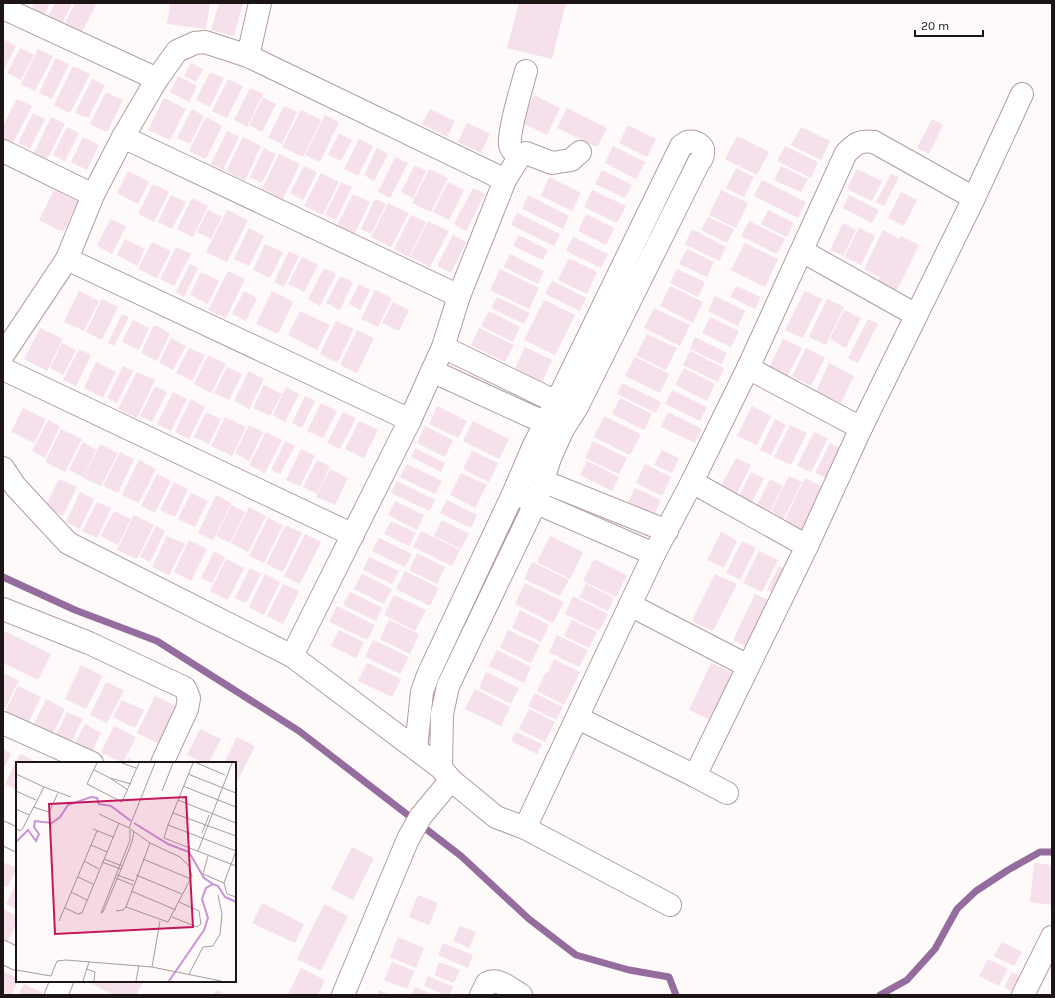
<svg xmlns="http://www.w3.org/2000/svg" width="1055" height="998" font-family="Karla,sans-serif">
<rect width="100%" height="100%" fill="#fffafa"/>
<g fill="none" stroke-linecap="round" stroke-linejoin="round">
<g stroke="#946d9e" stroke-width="7">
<polyline points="3,577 75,610 157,641 299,731 461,856 529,919 576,955 629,970 669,977 676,995"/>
<polyline points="880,995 907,980 935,949 957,909 976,891 1008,870 1040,852 1052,852"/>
</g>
</g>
<g fill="#f5e0eb">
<polygon points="34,3 50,3 43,17 31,11"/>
<polygon points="55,3 72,3 62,24 48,17"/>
<polygon points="75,3 97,3 82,32 65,23"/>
<polygon points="170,3 210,3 206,29 167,24"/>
<polygon points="219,3 243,3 234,36 211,30"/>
<polygon points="519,3 566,3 552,59 507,48"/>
<polygon points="3,39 16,46 3,71"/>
<polygon points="20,48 34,55 21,80 7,73"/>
<polygon points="38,49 53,56 35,91 21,84"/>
<polygon points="56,58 69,64 52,99 39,93"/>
<polygon points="191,63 203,69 196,82 184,76"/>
<polygon points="73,66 90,74 70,113 54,105"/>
<polygon points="210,72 224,78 210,107 196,100"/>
<polygon points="178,76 197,86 189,102 170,92"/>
<polygon points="92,79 105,85 88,118 75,113"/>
<polygon points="228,79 243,86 227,118 212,111"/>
<polygon points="250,88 263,94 247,127 234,120"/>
<polygon points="106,92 123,100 107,132 90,124"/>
<polygon points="534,95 560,108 547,135 521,122"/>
<polygon points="263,97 276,104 262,132 249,125"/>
<polygon points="164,98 186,109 170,140 148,130"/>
<polygon points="17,99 32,106 13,143 3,139 3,126"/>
<polygon points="284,106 297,112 282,144 268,138"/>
<polygon points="567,108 607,128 597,147 557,128"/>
<polygon points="192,109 204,116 190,144 177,138"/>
<polygon points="430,109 455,121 447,137 422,124"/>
<polygon points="301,110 321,120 303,157 282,147"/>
<polygon points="33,113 45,119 30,149 18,143"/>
<polygon points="325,115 339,122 320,162 305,155"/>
<polygon points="51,117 65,124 47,159 34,153"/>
<polygon points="206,117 222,126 206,159 189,151"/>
<polygon points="932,119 943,125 929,154 917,148"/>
<polygon points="467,123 490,134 481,153 458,142"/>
<polygon points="628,125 656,139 647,157 619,143"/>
<polygon points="67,127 79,133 65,161 53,155"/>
<polygon points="801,127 830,141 821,160 791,145"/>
<polygon points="227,131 239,137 223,170 211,164"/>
<polygon points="339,133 352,140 341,161 328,155"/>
<polygon points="737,136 769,152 757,175 725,159"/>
<polygon points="83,137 99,145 87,170 71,162"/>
<polygon points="243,137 261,146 245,181 226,171"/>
<polygon points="359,139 373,146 358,176 344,169"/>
<polygon points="613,146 645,162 636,179 605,163"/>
<polygon points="785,146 818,162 811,178 777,161"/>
<polygon points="264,148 276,154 262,183 250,177"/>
<polygon points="377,148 388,154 374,181 364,175"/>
<polygon points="279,154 300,164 283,199 262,189"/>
<polygon points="395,157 408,163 390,198 378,192"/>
<polygon points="415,165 426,171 413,198 401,192"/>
<polygon points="304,166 317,172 303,200 290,193"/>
<polygon points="781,166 808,179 801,192 774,180"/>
<polygon points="736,168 754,177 744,197 726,188"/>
<polygon points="429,169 448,178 431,212 412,203"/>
<polygon points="857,169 882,181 872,201 847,189"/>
<polygon points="602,170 632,185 625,198 595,184"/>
<polygon points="128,171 149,182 138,204 117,193"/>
<polygon points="321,173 339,182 323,215 304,206"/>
<polygon points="891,174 899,177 884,206 876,202"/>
<polygon points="549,177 581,193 572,211 541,196"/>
<polygon points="762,180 806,202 798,218 754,196"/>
<polygon points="341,182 352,187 336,220 325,215"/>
<polygon points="448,182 464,190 449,220 433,212"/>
<polygon points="153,184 169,192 154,222 138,214"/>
<polygon points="473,188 485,194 466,231 454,224"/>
<polygon points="54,190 78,202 63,232 39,220"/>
<polygon points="592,190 626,206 617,223 584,207"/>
<polygon points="721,190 748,203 736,228 709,215"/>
<polygon points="901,192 917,200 904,226 888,218"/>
<polygon points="353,194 370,202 353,237 335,229"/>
<polygon points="171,195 186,202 172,229 158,222"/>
<polygon points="528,195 569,216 563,229 522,209"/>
<polygon points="849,195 879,210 872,223 843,208"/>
<polygon points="192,198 208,206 193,237 177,229"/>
<polygon points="375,199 386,204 371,234 361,229"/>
<polygon points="388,203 409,213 391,247 371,237"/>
<polygon points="208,210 222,217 211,239 197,232"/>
<polygon points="227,210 248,220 227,262 206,252"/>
<polygon points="768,210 794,223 787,237 761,224"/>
<polygon points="517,213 560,234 554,246 511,225"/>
<polygon points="586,214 614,228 606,245 578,231"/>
<polygon points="411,215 426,222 409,257 394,249"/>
<polygon points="708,217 734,229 727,243 701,230"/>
<polygon points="110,219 126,226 112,254 97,246"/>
<polygon points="428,221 449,231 430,267 410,257"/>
<polygon points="749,221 785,239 777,254 741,236"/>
<polygon points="843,223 856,230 843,256 830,250"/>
<polygon points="249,228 264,236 249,266 234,259"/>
<polygon points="859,228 875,236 861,265 844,257"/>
<polygon points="692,229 726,247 719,261 685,244"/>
<polygon points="883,230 899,239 901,236 919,245 897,290 878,281 880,277 864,269"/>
<polygon points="453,235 466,242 451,273 437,266"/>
<polygon points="519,235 548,250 543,260 513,246"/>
<polygon points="573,237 608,254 601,268 566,251"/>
<polygon points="125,239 145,249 137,266 117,255"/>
<polygon points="152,242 171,251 157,278 138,269"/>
<polygon points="745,243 778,259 765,287 731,270"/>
<polygon points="265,244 283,252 270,278 253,270"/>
<polygon points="176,247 191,254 174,286 160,279"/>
<polygon points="687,249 714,262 707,277 679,264"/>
<polygon points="289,251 299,256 284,287 274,282"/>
<polygon points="510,254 544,271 538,284 504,267"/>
<polygon points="302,257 318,265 304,292 288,284"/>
<polygon points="569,258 597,272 587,294 558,280"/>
<polygon points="190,264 198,268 184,297 176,292"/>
<polygon points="324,268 336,274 320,306 308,299"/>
<polygon points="500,269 539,288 529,309 490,290"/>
<polygon points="677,269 705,282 698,297 670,283"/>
<polygon points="228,271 245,279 226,318 208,310"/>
<polygon points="201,272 219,281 208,304 190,295"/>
<polygon points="340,276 353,282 340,310 326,303"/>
<polygon points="552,281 586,298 580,311 545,294"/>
<polygon points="359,284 370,290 360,310 349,304"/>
<polygon points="670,286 703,302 693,323 660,306"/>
<polygon points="736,286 761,297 755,309 730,297"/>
<polygon points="375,290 392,298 378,327 361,319"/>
<polygon points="79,291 99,301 84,331 64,322"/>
<polygon points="244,291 257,298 246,321 232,314"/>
<polygon points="272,291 293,302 278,334 256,324"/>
<polygon points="805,291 822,299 803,338 785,330"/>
<polygon points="715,296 745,311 738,326 708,311"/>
<polygon points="497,297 530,313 524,324 491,308"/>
<polygon points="102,299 118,307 102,340 86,332"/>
<polygon points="827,299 844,307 826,345 809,337"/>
<polygon points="544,300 575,315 555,355 524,340"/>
<polygon points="393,302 409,310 399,331 382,323"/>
<polygon points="654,308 690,325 680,346 644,328"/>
<polygon points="844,310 861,318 846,348 830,339"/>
<polygon points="300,311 330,325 317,350 288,335"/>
<polygon points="489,311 520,327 513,342 481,326"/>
<polygon points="122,314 129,317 114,346 108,343"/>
<polygon points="710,317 739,331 731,347 702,333"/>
<polygon points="868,319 878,324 858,363 848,358"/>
<polygon points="133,320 149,328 139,350 122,342"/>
<polygon points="336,321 354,329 337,363 320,354"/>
<polygon points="154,325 170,333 157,361 141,353"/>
<polygon points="40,328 63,339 47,371 24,359"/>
<polygon points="479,328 514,345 505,362 471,345"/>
<polygon points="357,330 374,338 357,373 340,365"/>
<polygon points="647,334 677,348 666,370 636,355"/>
<polygon points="695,337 727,353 721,364 690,349"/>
<polygon points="171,338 186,346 173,370 159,363"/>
<polygon points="783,339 802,348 787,377 769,368"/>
<polygon points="62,343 76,350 63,375 50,368"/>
<polygon points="525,347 552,360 542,382 515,368"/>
<polygon points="189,348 205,355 192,381 176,373"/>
<polygon points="806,348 825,358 811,386 792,376"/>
<polygon points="79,349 91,355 76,386 63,380"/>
<polygon points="690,351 724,368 718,382 683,365"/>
<polygon points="208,355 226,364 211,393 194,384"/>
<polygon points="635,357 669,374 660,393 625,376"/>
<polygon points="96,362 116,372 103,398 84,388"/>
<polygon points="829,363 854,376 841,403 816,391"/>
<polygon points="123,366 133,371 117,403 107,398"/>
<polygon points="227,367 242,374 229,400 214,393"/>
<polygon points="684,368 715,384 707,401 675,385"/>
<polygon points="249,371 264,379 249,409 234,401"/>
<polygon points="137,372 155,380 137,418 118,409"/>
<polygon points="622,383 661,402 656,413 617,394"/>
<polygon points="264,385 282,394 270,416 253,408"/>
<polygon points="155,386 167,392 152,422 140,416"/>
<polygon points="286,387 299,394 285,422 273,415"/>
<polygon points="672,390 707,407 700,421 665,404"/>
<polygon points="173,392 187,399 171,431 157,424"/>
<polygon points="305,396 315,401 302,428 292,423"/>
<polygon points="620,398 652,414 644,430 612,414"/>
<polygon points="191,399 205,407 189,439 175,432"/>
<polygon points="321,403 337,411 323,438 307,431"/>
<polygon points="437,406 467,421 458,438 429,424"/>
<polygon points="752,406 771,416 757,445 737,436"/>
<polygon points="23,408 46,419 34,443 11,432"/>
<polygon points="206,412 221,419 209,444 194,437"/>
<polygon points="343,412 356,418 340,449 327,443"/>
<polygon points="668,412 702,429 695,443 661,427"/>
<polygon points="604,416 641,434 630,455 594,437"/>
<polygon points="225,417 246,427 232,456 211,446"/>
<polygon points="775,419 786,425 771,455 760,450"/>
<polygon points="48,420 60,426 45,458 32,451"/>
<polygon points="359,421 378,430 364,458 345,449"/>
<polygon points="473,421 509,439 499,459 463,441"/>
<polygon points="249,425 263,432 249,461 235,453"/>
<polygon points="790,425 807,433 791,465 774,457"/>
<polygon points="425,426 453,440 445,457 417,443"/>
<polygon points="61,429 82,439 65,472 45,462"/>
<polygon points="266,432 282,440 265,473 249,465"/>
<polygon points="814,432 828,438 811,472 797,466"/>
<polygon points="285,441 295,446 280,474 271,470"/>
<polygon points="593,441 627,458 619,474 585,458"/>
<polygon points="83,442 96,450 83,477 69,470"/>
<polygon points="830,443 843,450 828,479 815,473"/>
<polygon points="100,444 118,453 101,486 83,478"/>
<polygon points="415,448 445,463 441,472 411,457"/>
<polygon points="301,449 315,456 300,486 286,480"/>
<polygon points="662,450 679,458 672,473 654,465"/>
<polygon points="472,451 498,463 489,482 463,469"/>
<polygon points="120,452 134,459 118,493 103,486"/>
<polygon points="736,458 751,465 736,496 720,488"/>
<polygon points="139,460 156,469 139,503 122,495"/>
<polygon points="317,460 330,466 317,494 303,487"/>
<polygon points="587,461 619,477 612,491 580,475"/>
<polygon points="407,464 442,481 435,494 400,477"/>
<polygon points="645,464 671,477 662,496 636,483"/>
<polygon points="330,469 348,478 335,505 316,497"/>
<polygon points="751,472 764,478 752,502 739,496"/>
<polygon points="461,473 487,485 475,508 450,495"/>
<polygon points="157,474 171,481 155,513 141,506"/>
<polygon points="789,476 802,482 782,522 769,516"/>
<polygon points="805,478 829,490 807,534 784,522"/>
<polygon points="59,479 77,487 63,516 45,507"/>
<polygon points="770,479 783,486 767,518 754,511"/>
<polygon points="397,481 435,500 430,511 391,493"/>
<polygon points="174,482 188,489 175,517 160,510"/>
<polygon points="635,488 661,500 654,515 628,502"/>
<polygon points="80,492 94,499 80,529 66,522"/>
<polygon points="191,493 208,501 195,527 178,519"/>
<polygon points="216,495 231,503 213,540 198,533"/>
<polygon points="447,500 477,515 471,528 440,513"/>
<polygon points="395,501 424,515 417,530 388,515"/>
<polygon points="97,502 111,508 97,538 82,531"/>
<polygon points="231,505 245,512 230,543 216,536"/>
<polygon points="249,507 266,516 248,552 231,543"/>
<polygon points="114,511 131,519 118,545 101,536"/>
<polygon points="134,515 154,525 137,559 117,550"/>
<polygon points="268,518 283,525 264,563 249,556"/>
<polygon points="442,520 469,534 461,549 434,536"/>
<polygon points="391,521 416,533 409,546 384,534"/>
<polygon points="286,525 302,533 283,572 266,564"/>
<polygon points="156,526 165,531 150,562 140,557"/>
<polygon points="421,531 460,550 452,566 413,547"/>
<polygon points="721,532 737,541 724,568 707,560"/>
<polygon points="305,534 321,542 300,584 284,576"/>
<polygon points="167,536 185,544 169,575 152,567"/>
<polygon points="550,536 583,552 570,579 537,562"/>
<polygon points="379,538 412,554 405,567 372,551"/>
<polygon points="189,540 207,549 191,581 174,572"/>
<polygon points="742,541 756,548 740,580 726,573"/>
<polygon points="214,551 225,557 212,583 201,578"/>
<polygon points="759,551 778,560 762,592 743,583"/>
<polygon points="417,553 445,567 437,584 409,570"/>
<polygon points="369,557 399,571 392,584 363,570"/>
<polygon points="226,559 244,568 228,600 210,591"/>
<polygon points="594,559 627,575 616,597 583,581"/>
<polygon points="532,562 569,580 560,596 524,579"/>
<polygon points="779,566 792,573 780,597 767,590"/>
<polygon points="250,568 261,574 246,603 235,598"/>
<polygon points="405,571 439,588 430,606 396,589"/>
<polygon points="265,574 280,582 264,615 249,607"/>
<polygon points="362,574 392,589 384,604 354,589"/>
<polygon points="715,574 737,584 713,631 692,621"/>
<polygon points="525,583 564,602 553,623 515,604"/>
<polygon points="283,584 299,591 283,624 267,616"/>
<polygon points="586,584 614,598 608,611 579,597"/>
<polygon points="350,592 382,608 376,621 343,605"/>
<polygon points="755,594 777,604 754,650 733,640"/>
<polygon points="394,595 426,610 415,631 384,615"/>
<polygon points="573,596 608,614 599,631 565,614"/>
<polygon points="337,606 375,625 367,640 329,622"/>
<polygon points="520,610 549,625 541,642 512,628"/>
<polygon points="389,620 419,634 410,654 380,639"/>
<polygon points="572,620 597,632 589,648 564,636"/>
<polygon points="339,630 364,642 356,658 331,646"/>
<polygon points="508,630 540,645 531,663 500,648"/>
<polygon points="5,631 51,654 38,680 3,663 3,635"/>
<polygon points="557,635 588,650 579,667 549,652"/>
<polygon points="373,640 409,657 400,674 365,657"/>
<polygon points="497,650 531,667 524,683 489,666"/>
<polygon points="554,659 580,672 564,705 537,691 546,672 548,673"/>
<polygon points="367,663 401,679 392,697 358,681"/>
<polygon points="711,663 733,673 710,720 689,710"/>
<polygon points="81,665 103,676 86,709 65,699"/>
<polygon points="486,672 519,688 511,704 479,688"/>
<polygon points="3,673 19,681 5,708 3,707"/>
<polygon points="106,682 124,690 107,723 90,715"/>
<polygon points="18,686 41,697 28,723 5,712"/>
<polygon points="475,689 510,707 501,726 465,709"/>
<polygon points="535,693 563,707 556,720 528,706"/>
<polygon points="155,696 182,709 164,746 137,733"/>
<polygon points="46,699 65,709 52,736 33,726"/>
<polygon points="122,700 144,710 135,728 113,717"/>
<polygon points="529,709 555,722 545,742 519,729"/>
<polygon points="67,712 83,719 71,742 56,735"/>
<polygon points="85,724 101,733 92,751 75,743"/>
<polygon points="114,726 136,737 123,763 101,752"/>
<polygon points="200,729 221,739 209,763 204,763 187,755"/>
<polygon points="516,732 542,744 537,754 511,741"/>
<polygon points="237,737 255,746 235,786 235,763 224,763"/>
<polygon points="3,749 11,754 3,770"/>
<polygon points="20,754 39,763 17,763 17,790 5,784"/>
<polygon points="128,758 138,763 126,763"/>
<polygon points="352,847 374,858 353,900 331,889"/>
<polygon points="3,862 17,868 7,887 3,885"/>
<polygon points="1034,863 1052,865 1052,905 1030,902"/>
<polygon points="17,883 17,910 6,904"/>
<polygon points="418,895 438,903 429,925 409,917"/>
<polygon points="262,903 304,924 295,943 252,923"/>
<polygon points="324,904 348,916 321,971 297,959"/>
<polygon points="3,909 17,916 17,923 6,945 3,944"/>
<polygon points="460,926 476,932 469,948 453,941"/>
<polygon points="398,937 424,948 416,968 390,957"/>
<polygon points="1002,942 1022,952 1014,966 994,956"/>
<polygon points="443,943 473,955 468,968 438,955"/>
<polygon points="988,959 1008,969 999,986 979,976"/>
<polygon points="392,962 414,971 407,989 384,980"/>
<polygon points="439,962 460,970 454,983 434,975"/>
<polygon points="301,968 325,980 318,995 288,995"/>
<polygon points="3,971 17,978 17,981 18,981 11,995 3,995"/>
<polygon points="1012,972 1024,979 1016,994 1004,987"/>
<polygon points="428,976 453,987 450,995 445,995 424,986"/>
<polygon points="86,981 141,981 143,982 136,995 114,995"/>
<polygon points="24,984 43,993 42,995 18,995"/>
<polygon points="415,987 434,995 412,995"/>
<polygon points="216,990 227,995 214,995"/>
<polygon points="379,990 391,995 377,995"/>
</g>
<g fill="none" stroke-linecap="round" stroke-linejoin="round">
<g stroke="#b29c9f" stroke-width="24">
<g id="minor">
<polyline points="3,8 157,79"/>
<polyline points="248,56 260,3"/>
<polyline points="123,137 459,296"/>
<polyline points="3,151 93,195"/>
<path d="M 520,156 C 516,154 511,150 510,145 C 508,132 522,86 526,71"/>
<polyline points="802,251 916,315"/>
<polyline points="67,259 410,420"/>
<polyline points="443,347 546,397 571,405"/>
<polyline points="3,355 67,259 93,195 123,137 157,79 177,51 195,43 205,42 248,56 505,180"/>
<polyline points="748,368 861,428"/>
<polyline points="3,369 353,535"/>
<polyline points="432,371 530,416 559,427"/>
<polyline points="3,468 15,486 68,543 292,656 441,768 451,780 421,816 408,839 343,995"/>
<polyline points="530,476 667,531"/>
<polyline points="692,482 807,546"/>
<polyline points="523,497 654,554"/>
<polyline points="630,605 748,666"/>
<polyline points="3,609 89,643 185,688 189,698 187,709 162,763"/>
<polyline points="292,656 410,420 443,347 459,296 505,180 520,156 526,153 552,163 571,160 580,152"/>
<polyline points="578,718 695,776 727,793"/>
<polyline points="3,723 92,763"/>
<path d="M 416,748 L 422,692 L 428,675 L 514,492 L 534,445 L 557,401 L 681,146 C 682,145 686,143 687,142 C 694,140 705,145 703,153 C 703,156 701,160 699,162 L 577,407 L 563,429 L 550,458 L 536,502 L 448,686 L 442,714 L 441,768"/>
<polyline points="695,776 807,546 861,428 974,198 1022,94"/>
<polyline points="451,780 496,817 525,828 670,905"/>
<path d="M 525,828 L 654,554 L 692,482 L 748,368 L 846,153 C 856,143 860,140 874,142 L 974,198"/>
<polyline points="3,833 17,840"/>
<polyline points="3,952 17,959"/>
<polyline points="56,995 62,981"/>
<path d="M 481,995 L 487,983 C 498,977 511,989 521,995"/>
<polyline points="1023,995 1052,937"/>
</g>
</g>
<use href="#minor" stroke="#fff" stroke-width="22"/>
</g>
<g transform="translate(16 762)">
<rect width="220" height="220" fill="#fffafa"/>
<path fill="none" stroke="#c893d8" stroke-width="2" d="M 118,61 L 152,82 L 173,90 L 188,116 L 197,122M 0,80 L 12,68 L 20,79 L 23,72 L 18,65 L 19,59 L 36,61 L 44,55 L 52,43 L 75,35 L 81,36 L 83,42 L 95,44 L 115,59M 153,219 L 188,168 L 192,156 L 186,137 L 190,126 L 197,122 L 202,124 L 209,135 L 220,140"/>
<path fill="none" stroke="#a49e9e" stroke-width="1" d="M 81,1 L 71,22 L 106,40 L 123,1M 106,1 L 120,6M 177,1 L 152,63 L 220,89M 181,1 L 209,13M 78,8 L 94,16 L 115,22M 0,12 L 28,25 L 7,66 L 4,69 L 0,67M 172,12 L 220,31M 94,16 L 112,28M 167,24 L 220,45M 28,25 L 55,35M 0,29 L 20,38M 146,29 L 157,1M 162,38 L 220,61M 17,45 L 33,50 L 42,31M 0,47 L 13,53M 157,51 L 220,74M 83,52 L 113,66M 152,63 L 148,76 L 220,104M 77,67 L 97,75M 114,68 L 114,78 L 85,151 L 87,150 L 104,110 L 116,80 L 118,70M 186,71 L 193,53M 75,83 L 91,90M 182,89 L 216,1M 220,89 L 208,121 L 211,132 L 220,135M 192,94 L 187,112 L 208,121M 88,97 L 106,104M 127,97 L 175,117M 68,99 L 83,107M 86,100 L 105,107M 101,113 L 118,119M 120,113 L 166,132M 62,115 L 77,122M 100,116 L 117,123M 115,129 L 160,148M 55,130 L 71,138M 110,145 L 152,160 L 176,114 L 173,104 L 164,95 L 134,81 L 113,66 L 139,1M 49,146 L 62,152 L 66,151 L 103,61M 100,149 L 107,148 L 110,145 L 134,81M 156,155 L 181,165 L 185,162 L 183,149 L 163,140M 43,159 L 81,69M 136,205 L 144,159M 70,207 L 79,210 L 78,219M 0,208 L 35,214 L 41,199 L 50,198 L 136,205 L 205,219M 173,212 L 187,185 L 197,184 L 204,172 L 206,152 L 202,133M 67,219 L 73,200M 120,219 L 123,203"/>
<path fill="#c2185b" fill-opacity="0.15" stroke="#c2185b" stroke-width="2" d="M 170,35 L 177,165 L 39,172 L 33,42 Z"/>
<rect width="220" height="220" fill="none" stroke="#1c1415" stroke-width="2"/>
</g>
<rect width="1055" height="998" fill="none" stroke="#1c1415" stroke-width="8"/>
<path d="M915 30v6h68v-6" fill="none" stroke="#1c1415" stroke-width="2"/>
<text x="921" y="30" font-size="12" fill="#1c1415" stroke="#ffffff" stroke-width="3" paint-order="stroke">20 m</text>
</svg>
